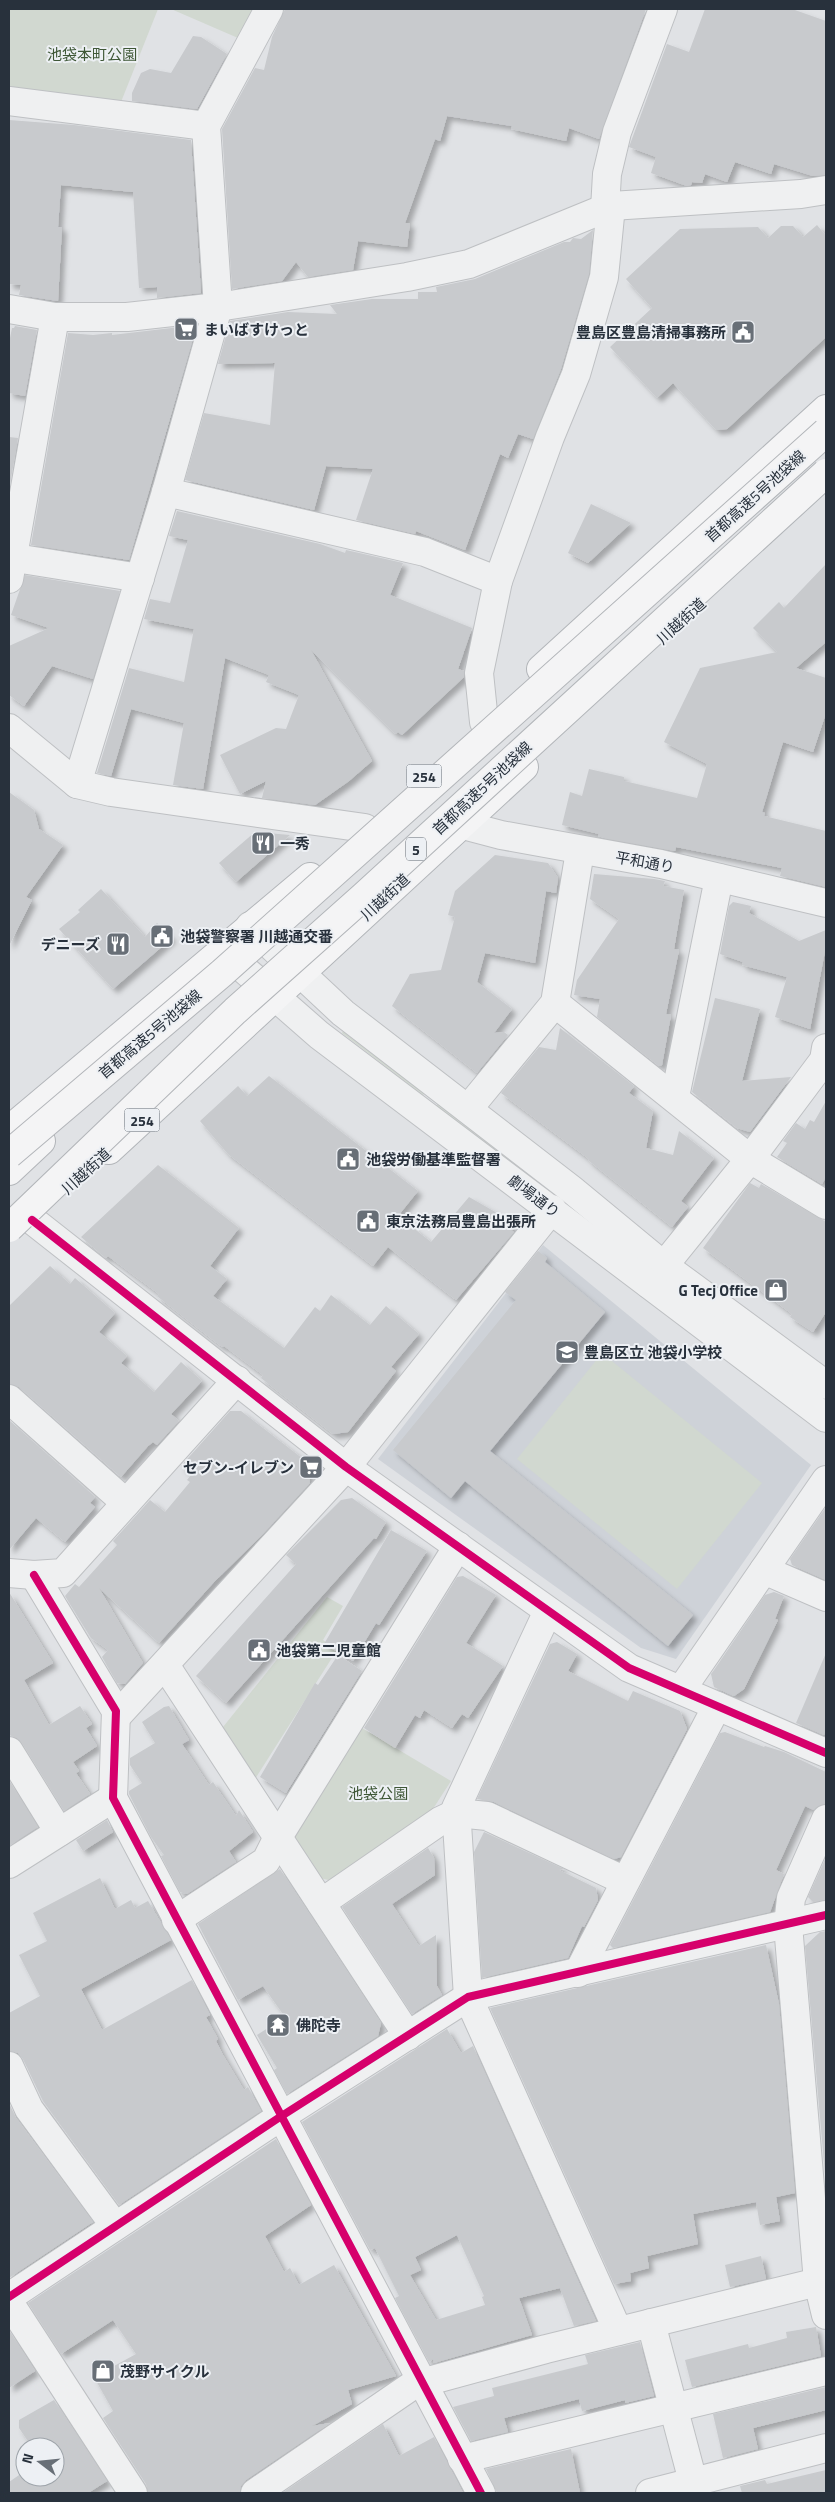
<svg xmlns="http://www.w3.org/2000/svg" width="835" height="2502" font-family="'Titillium Web','Noto Sans JP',sans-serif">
<defs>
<filter id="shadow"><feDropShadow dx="4.5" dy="4.5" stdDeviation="2.5" flood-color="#0004"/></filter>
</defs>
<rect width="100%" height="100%" fill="#e0e2e5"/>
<polygon fill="#ced2d8" points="543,1245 811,1465 676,1659 641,1648 378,1459"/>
<g fill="#d1d8d0">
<polygon points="9,9 158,9 121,102 9,89"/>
<polygon points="171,9 254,9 238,38"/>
<polygon points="344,1029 427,1091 423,1095 342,1033"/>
<polygon points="441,1101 628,1242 623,1251 436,1106"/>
<polygon points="602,1353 762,1483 677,1589 517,1459"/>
<polygon points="327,1597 343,1606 323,1640 337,1650 255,1779 223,1727"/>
<polygon points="362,1728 451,1781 429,1815 333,1881 315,1877 292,1838"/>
</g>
<g fill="#c8cacd" fill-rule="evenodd" filter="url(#shadow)">
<polygon points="285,9 646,9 599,139 569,128 566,141 511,129 512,126 447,116 440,141 435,139 405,223 410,223 407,247 358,241 353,270 308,277 296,262 282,281 232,289 222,129 255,68 264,70 272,37"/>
<polygon points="705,9 792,9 826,21 826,175 813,176 774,164 771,174 735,162 727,182 705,174 702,183 692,182 691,185 687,186 651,173 656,157 629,147 667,44 689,52"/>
<polygon points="193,36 201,37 227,54 197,109 132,101 132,93 141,73 150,69 171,73"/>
<polygon points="9,120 74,125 191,140 201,293 157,298 157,287 139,288 133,192 61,185 58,227 62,227 58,301 19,295 21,285 9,284"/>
<polygon points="817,225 826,236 826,337 727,429 716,430 673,383 657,398 610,347 652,308 626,279 680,229 758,227 768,238 781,226 793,226 803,237"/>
<polygon points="593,230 589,274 561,369 533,439 518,434 508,458 500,454 465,550 416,531 415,534 356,520 373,469 326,466 314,510 185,480 204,413 270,425 275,363 218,364 230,321 288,312 337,314 330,305 372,299 418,299 418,292 437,292 436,287 475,279 564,242 570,242 573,238 581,239"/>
<polygon points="197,325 129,560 31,545 68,333 93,335 112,333 112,335"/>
<polygon points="15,326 37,330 25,396 9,393 9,343 12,328 14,328"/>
<polygon points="9,437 18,438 9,490"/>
<polygon points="591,504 631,523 588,563 568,553"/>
<polygon points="177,511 320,544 345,553 346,550 403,563 390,595 472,628 458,669 464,671 464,677 402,735 398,732 395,734 311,650 372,761 349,781 315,805 262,798 266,781 240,794 220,755 276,728 286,729 299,695 266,682 269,675 225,658 203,789 173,785 184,723 131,709 111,776 97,773 129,668 184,682 194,629 144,619 150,599 170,603 188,540 169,536"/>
<polygon points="826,564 826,642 796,668 826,678 826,713 813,752 783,742 762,812 765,813 764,816 826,831 826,887 780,876 782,868 676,847 675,851 608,839 598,836 599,834 562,825 570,792 582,796 589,769 624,777 624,781 697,798 707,764 664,742 700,668 777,652 753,628 779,602 784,608"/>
<polygon points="25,575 120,591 93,679 52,666 24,706 9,695 9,646 49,628 11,615"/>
<polygon points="9,792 34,810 39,829 63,845 26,897 32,900 9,946"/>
<polygon points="255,832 290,835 236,882 219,863"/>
<polygon points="495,855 548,863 558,878 556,893 546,891 535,963 485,953 477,982 512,1009 494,1033 504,1032 508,1035 477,1073 392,1006 410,974 441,970 455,917 448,915 455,891"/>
<polygon points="594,874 654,879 665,881 663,886 684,890 674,949 679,950 666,1014 671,1015 662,1065 659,1066 597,1017 600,999 574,995 577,980 619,919 590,899"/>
<polygon points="101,889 145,937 157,923 172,938 113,989 59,929 80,912 78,910"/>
<polygon points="733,902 751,906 749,913 799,941 826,930 826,946 810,1029 775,1017 787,977 742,965 743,962 720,954 729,906"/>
<polygon points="715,998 760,1009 742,1081 791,1077 750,1132 737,1128 692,1092"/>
<polygon points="560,1028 634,1086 629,1093 653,1111 646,1148 673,1155 679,1131 714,1158 681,1201 688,1207 672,1227 588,1160 589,1159 501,1093 539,1047 556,1050"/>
<polygon points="269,1076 418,1191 398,1216 431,1242 469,1197 504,1217 514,1228 511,1230 514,1232 456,1300 388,1247 373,1266 228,1154 200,1121 238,1086 247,1096"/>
<polygon points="826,1101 826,1177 822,1184 777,1157 787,1143 783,1141 796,1123 805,1129 810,1120 814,1122"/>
<polygon points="158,1165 239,1228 210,1266 227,1279 213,1296 284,1348 315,1307 320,1311 331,1295 370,1325 386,1306 419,1334 391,1367 396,1371 348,1432 333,1434 261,1378 263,1375 224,1346 222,1347 157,1296 159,1294 108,1256 106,1258 81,1237"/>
<polygon points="750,1183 759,1188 761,1184 826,1222 826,1312 813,1332 790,1317 792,1314 703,1248"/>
<polygon points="538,1251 547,1258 545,1262 605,1312 490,1451 693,1615 668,1646 465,1481 451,1498 393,1450 516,1300 505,1292"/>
<polygon points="50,1266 70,1284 75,1278 115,1313 99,1332 127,1356 121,1363 154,1392 181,1362 202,1381 171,1414 179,1421 157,1445 153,1442 148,1446 121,1477 19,1387 9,1384 9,1306"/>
<polygon points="230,1411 241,1411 307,1462 310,1483 263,1534 214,1582 159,1643 99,1588 143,1663 125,1684 117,1683 102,1657 108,1650 91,1638 65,1596 75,1584 79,1587 117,1545 113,1541 150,1500 165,1512 190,1482 187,1480 191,1475 181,1466"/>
<polygon points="9,1420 95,1497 90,1503 95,1507 65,1542 36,1518 9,1550"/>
<polygon points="352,1498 386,1522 376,1539 374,1538 226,1703 196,1676 296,1564 286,1555 341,1500"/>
<polygon points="826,1507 826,1580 792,1565 790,1559"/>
<polygon points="391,1530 427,1551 379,1625 376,1623 353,1661 324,1644"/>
<polygon points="463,1576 496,1595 466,1643 503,1666 468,1718 462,1714 452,1728 424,1710 420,1718 415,1715 395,1748 364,1728 457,1577"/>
<polygon points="9,1592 53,1663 24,1680 49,1725 80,1706 92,1724 86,1728 97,1746 73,1762 79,1771 76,1773 90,1794 64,1811 22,1743 17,1738 9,1735"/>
<polygon points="774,1592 784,1596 775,1619 778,1620 744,1689 734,1696 714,1687 711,1674 714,1670 765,1595"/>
<polygon points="557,1642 577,1654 568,1671 628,1701 633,1691 680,1711 687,1729 621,1857 614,1859 494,1802 477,1799 550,1644"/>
<polygon points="826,1653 826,1730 824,1735 796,1723"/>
<polygon points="338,1655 362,1671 286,1793 260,1777 315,1683 318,1685"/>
<polygon points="169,1706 189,1740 182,1744 209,1785 213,1782 236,1816 239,1810 253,1832 229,1851 236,1862 187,1894 180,1892 161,1856 164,1855 151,1837 129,1794 129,1791 142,1783 130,1765 130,1758 155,1743 142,1722 164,1707"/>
<polygon points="725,1732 764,1747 765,1746 784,1752 826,1772 826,1804 814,1810 805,1806 776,1870 784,1874 770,1912 613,1948 610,1945 720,1733"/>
<polygon points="9,1780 38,1827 9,1846"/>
<polygon points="107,1820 113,1832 83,1851 76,1840"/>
<polygon points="484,1832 564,1869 559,1870 596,1888 598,1900 584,1927 582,1926 568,1958 482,1978 474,1852"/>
<polygon points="428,1848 434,1858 435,1875 392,1904 419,1946 436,1935 437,1986 442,1995 412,2014 342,1907"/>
<polygon points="826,1857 826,1900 813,1902 808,1897"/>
<polygon points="280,1869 381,2023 378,2036 287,2094 274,2070 277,2068 257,2035 285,2017 263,1986 238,2000 198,1924"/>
<polygon points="100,1878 115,1909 131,1900 135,1908 148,1901 171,1940 81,1989 102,2030 192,1980 210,2015 206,2017 218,2039 216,2041 223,2055 244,2090 248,2087 261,2111 119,2205 43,2101 23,2059 18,2053 9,2051 9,2013 40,1996 19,1955 47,1941 33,1913"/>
<polygon points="826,1931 826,2186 805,1946 820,1932"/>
<polygon points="766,1945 779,2004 795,2193 776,2197 780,2221 760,2225 756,2202 693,2214 698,2244 647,2256 649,2268 630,2273 631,2281 614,2284 490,2008"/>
<path d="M 447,2029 L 461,2053 L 473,2046 L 596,2321 L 574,2326 L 560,2288 L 519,2298 L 532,2335 L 434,2363 L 433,2359 L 429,2362 L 395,2298 L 399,2296 L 375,2248 L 370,2250 L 302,2122 ZM 457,2235 L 484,2296 L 482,2297 L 485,2305 L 436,2320 L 410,2275 L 421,2270 L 415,2257 Z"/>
<polygon points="9,2103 16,2118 93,2222 9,2278"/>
<polygon points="276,2139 311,2205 265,2236 284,2272 290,2268 299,2285 334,2265 396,2376 348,2390 352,2404 312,2426 330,2423 246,2480 241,2486 240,2493 148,2493 146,2484 103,2418 113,2411 94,2377 136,2354 113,2320 61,2354 28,2303"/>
<polygon points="761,2256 766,2279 730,2287 725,2265"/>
<polygon points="816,2327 821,2356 692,2387 685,2360 748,2344 749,2348 787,2338 786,2332"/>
<polygon points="9,2330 35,2371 9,2388"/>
<polygon points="640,2342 654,2396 625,2403 625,2400 582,2411 579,2399 504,2418 508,2432 471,2441 453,2407 494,2396 492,2388 588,2364 585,2355"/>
<polygon points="826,2387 826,2410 753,2428 758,2449 723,2458 713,2414"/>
<polygon points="54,2400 107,2481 88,2493 9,2493 9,2482 25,2471 25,2477 55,2477 55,2447 32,2447 19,2428 19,2420"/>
<polygon points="383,2424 399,2456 434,2437 463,2493 282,2493"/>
<polygon points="571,2449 580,2493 497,2493 486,2469"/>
<polygon points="826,2470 826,2493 742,2493 740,2486 765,2480 767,2484"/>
</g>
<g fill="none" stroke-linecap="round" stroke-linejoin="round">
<g stroke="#bec0c3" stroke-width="30">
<g id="minor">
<polyline points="9,101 206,126"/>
<polyline points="605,209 607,174 617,132 663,9"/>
<polyline points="9,309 55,317 127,317 218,307 407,277 469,264 611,206 801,194 826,190"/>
<polyline points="166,492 425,552 498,581"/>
<polyline points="9,557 140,578"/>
<polyline points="9,579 55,317"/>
<polyline points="484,722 479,673 498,581 550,437 576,374 604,277 611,206"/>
<polyline points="9,728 77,784 111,792 365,828"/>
<polyline points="77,784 166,492 218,307 206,126 269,9"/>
<polyline points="555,1003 750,1159 826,1205"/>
<polyline points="675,1097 719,878"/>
<polyline points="468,1109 555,1003 580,851"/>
<polyline points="32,1220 346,1467 629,1668 826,1753"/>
<polyline points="649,1284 750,1159 824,1060 826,1048"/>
<polyline points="9,1399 126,1503"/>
<polyline points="764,1570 826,1597"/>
<polyline points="9,1573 34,1575 63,1573 237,1380"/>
<polyline points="34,1575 116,1711 113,1798 481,2493"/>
<polyline points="548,1611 456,1808 468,1997 618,2331"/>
<polyline points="165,1665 408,2036"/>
<polyline points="681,1690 826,1480"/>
<polyline points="116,1717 346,1467 552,1209"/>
<polyline points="9,1751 59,1832"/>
<polyline points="826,1819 791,1898 788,1925 818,2282 826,2315"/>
<polyline points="9,1864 113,1798"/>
<polyline points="321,1903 440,1821 457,1813 487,1816 625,1881"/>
<polyline points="176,1920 266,1861 278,1837 458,1546"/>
<polyline points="578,1973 717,1706"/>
<polyline points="9,2066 29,2109 115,2226"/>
<polyline points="9,2297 280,2117 468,1997 826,1915"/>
<polyline points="9,2302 133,2493"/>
<polyline points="651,2323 696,2493"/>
<polyline points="462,2459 826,2371"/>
<polyline points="255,2493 410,2387 421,2383 546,2349 826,2280"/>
<polyline points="650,2493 826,2448"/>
</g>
</g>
<g stroke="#bec0c3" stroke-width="30">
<g id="tertiary">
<polyline points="463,825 501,835 661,864 826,903"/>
<polyline points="250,926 343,1013 571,1189 663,1265 826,1385"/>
<polyline points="222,950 319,1035 826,1418"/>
</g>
</g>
<g stroke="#b2b5b9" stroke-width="30">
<g id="trunk">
<polyline points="541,669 826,409"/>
<polyline points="9,1130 310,877"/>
<polyline points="109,1150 524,767"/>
</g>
</g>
<g stroke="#b2b5b9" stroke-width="30">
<polyline id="motorway" points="9,1171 41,1141"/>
</g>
<use href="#minor" stroke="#eff0f1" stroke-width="28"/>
<use href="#tertiary" stroke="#eff0f1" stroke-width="28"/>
<use href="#trunk" stroke="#f4f4f5" stroke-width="28"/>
<use href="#motorway" stroke="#f4f4f5" stroke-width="28"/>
<g stroke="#b2b5b9" stroke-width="30" stroke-linecap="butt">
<g id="motorway-bridge">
<polyline points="9,1154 222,973 826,432"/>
<polyline points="9,1228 235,1011 364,896 826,473"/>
</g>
</g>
<use href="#motorway-bridge" stroke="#f4f4f5" stroke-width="28"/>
<g stroke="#edf0f4" stroke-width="11">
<g id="cycleway">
<polyline points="32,1220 346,1467 629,1668 826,1753"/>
<polyline points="34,1575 116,1711 113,1798 481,2493"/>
<polyline points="9,2297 280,2117 468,1997 826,1915"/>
</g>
</g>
<use href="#cycleway" stroke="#d6006c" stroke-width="8"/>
</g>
<defs>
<g id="supermarket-square" transform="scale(1.25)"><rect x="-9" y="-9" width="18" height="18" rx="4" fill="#686f77" stroke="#edf0f4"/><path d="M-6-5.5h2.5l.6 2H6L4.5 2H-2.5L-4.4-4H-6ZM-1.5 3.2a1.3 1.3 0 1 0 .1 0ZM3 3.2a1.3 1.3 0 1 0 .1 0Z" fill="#fff"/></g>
<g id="civic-square" transform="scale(1.25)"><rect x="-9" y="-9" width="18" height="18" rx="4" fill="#686f77" stroke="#edf0f4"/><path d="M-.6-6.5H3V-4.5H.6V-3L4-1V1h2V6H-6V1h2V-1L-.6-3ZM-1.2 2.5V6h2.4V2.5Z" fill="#fff"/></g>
<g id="restaurant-square" transform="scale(1.25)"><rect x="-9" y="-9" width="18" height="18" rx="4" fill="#686f77" stroke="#edf0f4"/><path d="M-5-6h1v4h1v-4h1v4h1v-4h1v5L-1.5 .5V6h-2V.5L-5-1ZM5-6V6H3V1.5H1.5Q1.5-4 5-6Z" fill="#fff"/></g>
<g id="shop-square" transform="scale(1.25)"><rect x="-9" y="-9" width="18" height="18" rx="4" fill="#686f77" stroke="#edf0f4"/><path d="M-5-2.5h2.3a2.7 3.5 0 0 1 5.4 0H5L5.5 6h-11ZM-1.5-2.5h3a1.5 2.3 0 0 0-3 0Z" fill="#fff"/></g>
<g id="school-square" transform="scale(1.25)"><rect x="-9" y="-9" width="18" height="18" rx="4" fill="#686f77" stroke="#edf0f4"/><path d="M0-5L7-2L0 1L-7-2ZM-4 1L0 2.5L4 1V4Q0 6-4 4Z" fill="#fff"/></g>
<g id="temple-square" transform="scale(1.25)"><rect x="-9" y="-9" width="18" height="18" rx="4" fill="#686f77" stroke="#edf0f4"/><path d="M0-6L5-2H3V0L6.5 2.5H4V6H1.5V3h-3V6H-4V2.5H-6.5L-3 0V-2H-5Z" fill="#fff"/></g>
</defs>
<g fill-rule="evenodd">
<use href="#supermarket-square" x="186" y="329"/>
<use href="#civic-square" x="743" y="332"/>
<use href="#restaurant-square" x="263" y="843"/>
<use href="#civic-square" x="162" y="936"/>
<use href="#restaurant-square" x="118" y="944"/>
<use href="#civic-square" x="348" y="1159"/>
<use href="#civic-square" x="368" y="1221"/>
<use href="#shop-square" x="776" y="1290"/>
<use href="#school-square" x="567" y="1352"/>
<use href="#supermarket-square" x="311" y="1467"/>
<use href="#civic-square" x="259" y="1650"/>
<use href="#temple-square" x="278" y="2025"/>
<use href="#shop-square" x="103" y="2371"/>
</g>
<g text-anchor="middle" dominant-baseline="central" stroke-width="4" stroke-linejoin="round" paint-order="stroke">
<g fill="#edf0f4" stroke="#636a73" stroke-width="1">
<rect x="406.5" y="764.5" width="35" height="23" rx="4"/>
<rect x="406" y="837.5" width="20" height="23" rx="4"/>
<rect x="124.5" y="1108.5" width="35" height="23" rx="4"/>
</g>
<g font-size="14" font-weight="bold" fill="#28313c">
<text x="424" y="776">254</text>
<text x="416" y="849">5</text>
<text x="142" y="1120">254</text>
</g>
<g font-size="15" fill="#3e5736" stroke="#edf0f4">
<text x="92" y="54">池袋本町公園</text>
<text x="378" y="1793">池袋公園</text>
</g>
<g font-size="15" font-weight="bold" fill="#28313c" stroke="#edf0f4" text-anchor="start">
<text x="204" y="329">まいばすけっと</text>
<text x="726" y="332" text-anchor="end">豊島区豊島清掃事務所</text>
<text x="280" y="843">一秀</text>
<text x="180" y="936">池袋警察署 川越通交番</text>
<text x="100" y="944" text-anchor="end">デニーズ</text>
<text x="366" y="1159">池袋労働基準監督署</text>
<text x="386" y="1221">東京法務局豊島出張所</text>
<text x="758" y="1290" text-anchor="end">G Tecj Office</text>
<text x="584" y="1352">豊島区立 池袋小学校</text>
<text x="294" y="1467" text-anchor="end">セブン-イレブン</text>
<text x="276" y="1650">池袋第二児童館</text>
<text x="296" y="2025">佛陀寺</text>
<text x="120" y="2371">茂野サイクル</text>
</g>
<g font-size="15" fill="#28313c" stroke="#edf0f4">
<text transform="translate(755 496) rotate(-42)">首都高速5号池袋線</text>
<text transform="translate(681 621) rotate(-42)">川越街道</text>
<text transform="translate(482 788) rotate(-43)">首都高速5号池袋線</text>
<text transform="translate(645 862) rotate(10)">平和通り</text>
<text transform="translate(385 897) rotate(-43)">川越街道</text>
<text transform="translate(150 1034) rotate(-40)">首都高速5号池袋線</text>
<text transform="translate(86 1171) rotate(-42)">川越街道</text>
<text transform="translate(534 1196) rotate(37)">劇場通り</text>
</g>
</g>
<rect width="835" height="2502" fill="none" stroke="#28313c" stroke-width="20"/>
<g transform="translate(40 2462) rotate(286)"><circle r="24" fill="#edf0f4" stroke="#9ea4aa"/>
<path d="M0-4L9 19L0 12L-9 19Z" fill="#686f77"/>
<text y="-8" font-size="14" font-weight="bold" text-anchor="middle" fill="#28313c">N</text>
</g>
</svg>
